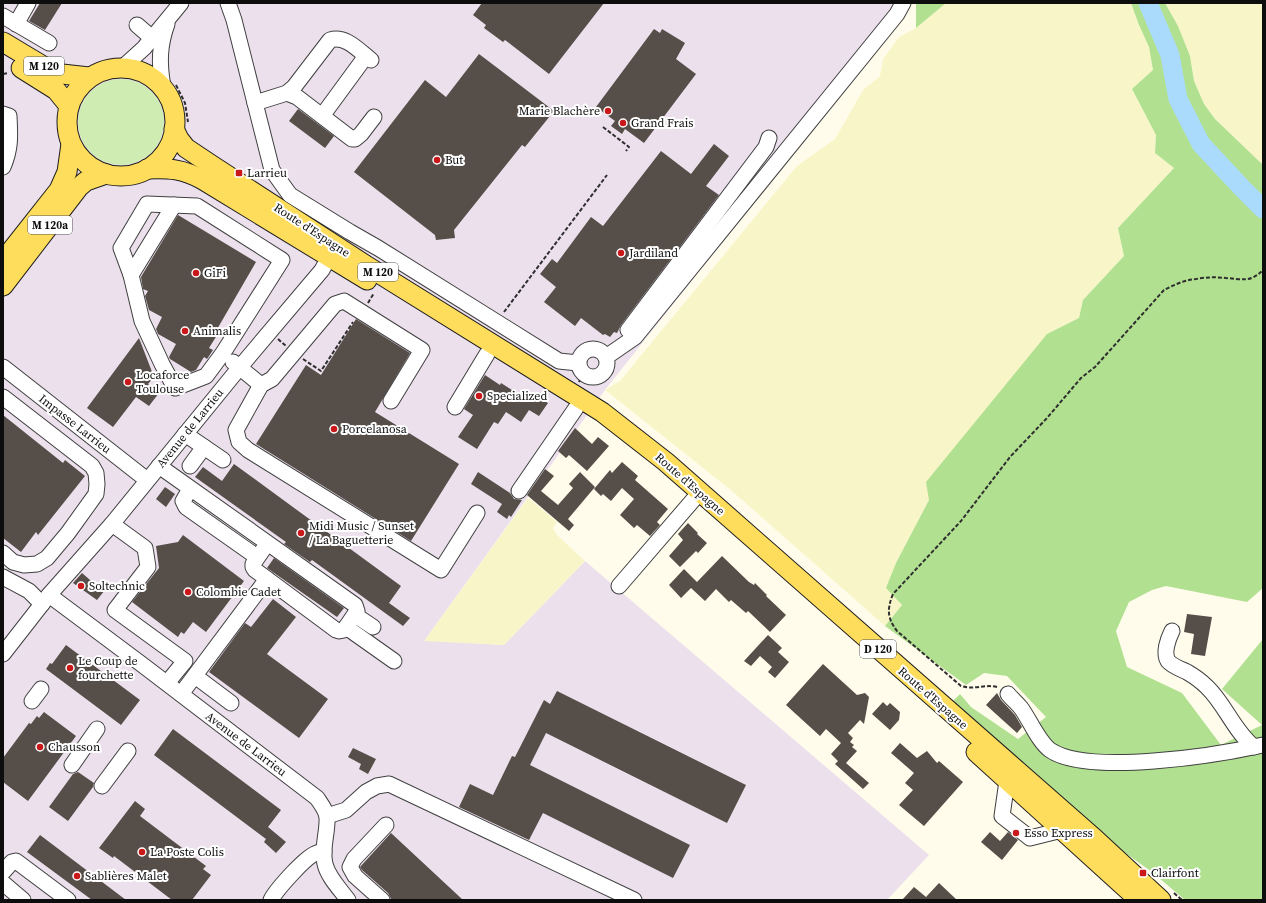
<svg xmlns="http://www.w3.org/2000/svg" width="1266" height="903" font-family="'Source Serif 4',serif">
<rect width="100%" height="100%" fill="#fffcec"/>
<polygon fill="#ece0ed" points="3,3 912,3 605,390 425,640 504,645 585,561 929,855 887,900 3,900"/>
<g fill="#f8f6c9">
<polygon points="946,3 1131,3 1139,25 1149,47 1153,71 1132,89 1156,135 1155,153 1174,168 1118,228 1124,256 1083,300 1079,318 1047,334 929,500 896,563 887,588 902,605 885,626 732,491 605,390 620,381 797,166 835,139 863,90 880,76 883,59 899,37 916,28"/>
<polygon points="1165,3 1263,3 1263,165 1215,119 1204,104 1194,81 1190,56 1178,26"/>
<polygon points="528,498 557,522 553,528 557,535 585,561 504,645 424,641"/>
</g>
<circle fill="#cfedb2" cx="121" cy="122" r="43"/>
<g fill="#b1e090">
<polygon points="916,3 946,3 916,28"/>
<polygon points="1131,3 1165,3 1178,26 1190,56 1194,81 1204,104 1215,119 1263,165 1263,588 1247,602 1166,586 1152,590 1129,602 1116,631 1127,667 1182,693 1221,745 1262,725 1222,689 1263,639 1263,900 1185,900 1152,872 1121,850 952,702 960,694 971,707 1018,739 1046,717 1007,676 984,673 966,685 885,626 902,605 886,588 896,563 929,500 926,482 1047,334 1079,318 1083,300 1124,256 1118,228 1174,168 1155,153 1156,135 1132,89 1153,70 1149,47 1139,25"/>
</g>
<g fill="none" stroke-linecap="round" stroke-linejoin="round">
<polyline stroke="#abdbfc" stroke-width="19" points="1148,3 1170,55 1178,99 1201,144 1242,188 1263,209"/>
</g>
<g fill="#564e48">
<polygon points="40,3 62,3 45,30 29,21"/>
<polygon points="482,3 604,3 549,74 505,40 503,42 484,28 486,25 473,15"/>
<polygon points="654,29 660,33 662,29 685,43 676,59 696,74 644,143 625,129 622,134 611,126 615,121 596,107"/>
<polygon points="479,54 554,111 525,147 522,145 454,230 455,238 436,240 435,235 354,172 425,80 446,97"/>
<polygon points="298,109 334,136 325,148 289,121"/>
<polygon points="714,144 729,156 706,186 719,195 621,325 617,333 614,332 610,337 605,334 603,335 581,318 575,326 544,302 556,287 540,274 552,259 557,263 591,217 603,226 661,151 691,174"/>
<polygon points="178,215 256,262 216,331 219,332 209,348 213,350 207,359 204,357 196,370 191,372 170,359 169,357 176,344 158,334 156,329 162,317 149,310 145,296 148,291 143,289 141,277"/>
<polygon points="356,319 410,353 375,412 459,464 411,541 256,444 306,365 321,375"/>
<polygon points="139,338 154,377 148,384 159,393 149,406 136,397 113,427 87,408"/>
<polygon points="485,375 500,385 501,383 528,400 532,393 548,403 539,416 529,410 521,422 506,412 498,424 494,422 477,449 458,437 473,415 464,409"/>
<polygon points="3,415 63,463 65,460 85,476 38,535 36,532 21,552 3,538"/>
<polygon points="575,428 592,444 598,437 609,446 587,471 569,455 566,458 558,451"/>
<polygon points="622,462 638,476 635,480 668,509 657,522 660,525 650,536 637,525 634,528 620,515 634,499 622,488 611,501 603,494 601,496 594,489 610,470 612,473"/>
<polygon points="234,464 401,586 389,603 410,618 403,626 312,560 310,562 284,544 286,542 195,477 203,467 222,481"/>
<polygon points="545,469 554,476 541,491 558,505 573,488 569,484 580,472 595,487 568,519 574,525 569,531 527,495"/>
<polygon points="478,472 510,493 514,499 522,500 511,517 509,515 507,519 497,512 502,504 471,484"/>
<polygon points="165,487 175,494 166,507 156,499"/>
<polygon points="688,523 698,533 697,534 707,543 698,553 696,551 680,567 669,556 683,540 678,534"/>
<polygon points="183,535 244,581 206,632 193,622 184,634 181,632 178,637 132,602 159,568 156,546 178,542"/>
<polygon points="722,556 749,582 754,585 755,583 767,595 766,596 786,615 770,632 748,611 746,613 731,600 729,602 716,589 705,601 691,588 681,598 669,585 684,569 697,582"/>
<polygon points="274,558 344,608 337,617 267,568"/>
<polygon points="82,573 97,586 99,584 105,590 97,600 73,583"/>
<polygon points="273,599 296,617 267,654 328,699 299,738 209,672 245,623 251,627"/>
<polygon points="1187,614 1212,617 1205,656 1191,654 1194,634 1184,632"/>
<polygon points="768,635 782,648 778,652 789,662 775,678 768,672 772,667 760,656 751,666 744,661"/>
<polygon points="66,645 140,700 121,725 46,669 50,663 52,664"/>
<polygon points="823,664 857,695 865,693 869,697 864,724 860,720 848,733 853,738 850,742 854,745 852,747 857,751 846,763 869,783 863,789 835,764 838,761 831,754 841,743 826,729 820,736 786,705"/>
<polygon points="557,691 746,785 727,823 546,733 530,765 690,845 673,878 543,813 529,840 459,807 470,784 493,795 512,756 515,757 544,700 550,704"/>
<polygon points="997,693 1001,700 1015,715 1022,727 1017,733 986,705"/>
<polygon points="883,702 887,706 890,703 900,712 899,720 890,730 872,714"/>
<polygon points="44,712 76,736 28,801 3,782 3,758 29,723 31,724 37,716 39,718"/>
<polygon points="173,729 281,810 268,827 286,842 276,853 264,842 266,839 154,755"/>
<polygon points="900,743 917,758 927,751 937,763 939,761 963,782 924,826 899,805 913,790 905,783 914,773 891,753"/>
<polygon points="353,748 376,759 368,774 359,769 361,764 348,757"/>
<polygon points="78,772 94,783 93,787 68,821 49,807 73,774"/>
<polygon points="135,801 145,809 140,816 206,866 203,869 211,875 192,900 172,900 114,856 113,858 99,848"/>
<polygon points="990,832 1000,841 1008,832 1018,840 1002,860 981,842"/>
<polygon points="391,833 463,900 391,899 388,893 362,870 360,867"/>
<polygon points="40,835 126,900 92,900 27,852"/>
<polygon points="939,883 957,900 902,900 914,887 926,897"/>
</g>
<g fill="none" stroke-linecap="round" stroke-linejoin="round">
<g stroke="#404040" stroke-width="17">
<g id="minor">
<polyline points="228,3 234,20 272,170 290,195 350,232 378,248 559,361 578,363"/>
<polyline points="3,16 49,43"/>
<polyline points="16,24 28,3"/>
<polyline points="137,25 152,38"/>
<polyline points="123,67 144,48 181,3"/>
<path d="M 163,87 C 159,64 159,46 167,24"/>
<polyline points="287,93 297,97 352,139 355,139 361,134 374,117"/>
<path d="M 255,103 L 287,93 L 294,87 L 330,40 C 346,35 359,51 371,60"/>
<path d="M 3,114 L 9,116 C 10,136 11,148 3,167"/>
<polyline points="322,116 366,56"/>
<polygon points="147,204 197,206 282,260 223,353 206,376 175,388 162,364 142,321 131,275 121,248"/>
<polyline points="131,275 174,205"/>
<polyline points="628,330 766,147 769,138"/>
<circle cx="593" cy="363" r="14"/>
<polyline points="606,357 635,337 897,14 903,3"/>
<polyline points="233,362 261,385"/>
<polyline points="3,367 147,480"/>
<polyline points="3,397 92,466 96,473 97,484 96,494 68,533 47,558 37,564 24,565 13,562 3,553"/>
<polyline points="391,401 422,350 344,301 335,304 272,379 261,385 236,430 239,442 248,450 441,570 477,513"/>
<polyline points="455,407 487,354"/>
<polyline points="185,434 223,460"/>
<polyline points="159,466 355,605 357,611 344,630 339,631 336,630 255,570 253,567 253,564 267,544"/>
<polyline points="190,466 204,447"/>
<polyline points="190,489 183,501 186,507 257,557"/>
<polyline points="519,491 576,408"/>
<polyline points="112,524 145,548 148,567 115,610 185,661 167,683"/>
<polyline points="3,577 29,591 42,604"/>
<polyline points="619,586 700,492"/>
<path d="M 49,595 L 140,663 L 317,798 C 321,804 326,810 327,817 C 328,833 321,848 325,864 C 328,877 340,889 348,900"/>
<polyline points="355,615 373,627"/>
<polyline points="346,627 394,661"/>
<path d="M 1172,631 C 1168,639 1163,653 1168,661 C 1172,666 1181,669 1187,672 C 1194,676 1201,681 1207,687 C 1225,704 1234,731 1254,747"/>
<polyline points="3,654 49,595 112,524 240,367 322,270 329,257"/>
<polyline points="195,676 231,703"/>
<polyline points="181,694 267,579"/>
<path d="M 1008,694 C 1012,699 1017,703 1021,708 C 1030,720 1038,741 1050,750 C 1088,776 1218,755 1263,745"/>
<polyline points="32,701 41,689"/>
<polyline points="72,765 97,729"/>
<polyline points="1007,781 1002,816 1030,838 1062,830"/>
<polyline points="102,786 128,751"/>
<polyline points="327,816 346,810 366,792 377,786 389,784 634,900"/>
<polyline points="3,872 12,862 16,861 68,900"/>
<polyline points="3,883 23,900"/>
<path d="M 271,900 C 276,890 307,855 317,853 C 319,852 321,852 324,852"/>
<polyline points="382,900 355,876 350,867 354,859 386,825"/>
</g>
</g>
<g stroke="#1e1e1e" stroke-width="21">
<g id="major">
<polyline points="3,42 48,69 62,74 89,77"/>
<polyline points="21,68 56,90 69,106"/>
<circle cx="121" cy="122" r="54"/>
<polyline points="174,129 179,139 186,148 213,166 367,266 602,412 666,462 1095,839 1161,900"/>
<path d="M 147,169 C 170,168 183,169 203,180 L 367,280"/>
<polyline points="3,261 59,190 67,172 71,144"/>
<polyline points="3,286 79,187 86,181 106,174"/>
<polyline points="976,752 1139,900"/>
</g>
</g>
<g stroke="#2f2f2f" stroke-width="2" stroke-dasharray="4 2" stroke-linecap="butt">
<polyline points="3,74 8,73"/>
<polyline points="176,85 185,103 188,122"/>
<polyline points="603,127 629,147 626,151"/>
<polyline points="368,303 374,293"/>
<polyline points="504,312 607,175"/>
<polyline points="278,339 286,346"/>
<polyline points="303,359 321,371 353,322"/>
<polyline points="579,382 583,374"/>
<path d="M 997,687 C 985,684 974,690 961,686 L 897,631 C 887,618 887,609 893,594 L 961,521 L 1010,457 L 1047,418 L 1081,378 L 1095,367 L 1164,290 C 1174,285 1184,280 1196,279 C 1206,277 1216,277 1226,278 C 1243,279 1250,283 1263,270"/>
<polyline points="1174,893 1182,900"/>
</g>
<use href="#minor" stroke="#fff" stroke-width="15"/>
<use href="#major" stroke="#ffdd5c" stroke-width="19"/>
</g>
<g fill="#ca171a" stroke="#fff" stroke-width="1.5">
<circle cx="608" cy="111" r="4"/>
<circle cx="623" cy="123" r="4"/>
<circle cx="437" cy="160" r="4"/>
<rect x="235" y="169" width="8" height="8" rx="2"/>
<circle cx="621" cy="253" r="4"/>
<circle cx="196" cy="273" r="4"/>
<circle cx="185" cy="331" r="4"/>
<circle cx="128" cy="382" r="4"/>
<circle cx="479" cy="396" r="4"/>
<circle cx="334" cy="429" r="4"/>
<circle cx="301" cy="533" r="4"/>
<circle cx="81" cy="586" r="4"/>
<circle cx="188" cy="592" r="4"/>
<circle cx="70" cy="668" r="4"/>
<circle cx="40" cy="747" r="4"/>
<circle cx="1016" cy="833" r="4"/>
<circle cx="142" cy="852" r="4"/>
<rect x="1139" y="869" width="8" height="8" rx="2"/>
<circle cx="77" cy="876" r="4"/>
</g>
<g text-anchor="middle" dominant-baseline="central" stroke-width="4" stroke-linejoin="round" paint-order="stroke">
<g fill="#fff" stroke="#565656" stroke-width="1">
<rect x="24" y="57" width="40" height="18" rx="3"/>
<rect x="28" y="216" width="44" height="18" rx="3"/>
<rect x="358" y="263" width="40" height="18" rx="3"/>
<rect x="860" y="640" width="36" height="18" rx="3"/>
</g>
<g font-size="11" font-weight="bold" fill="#0d0d0d">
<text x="44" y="66">M 120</text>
<text x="50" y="225">M 120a</text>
<text x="378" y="272">M 120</text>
<text x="878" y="649">D 120</text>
</g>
<g font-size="12" fill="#0d0d0d" stroke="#fff" text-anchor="start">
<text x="600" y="111" text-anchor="end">Marie Blachère</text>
<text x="631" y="123">Grand Frais</text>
<text x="445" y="160">But</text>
<text x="247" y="173">Larrieu</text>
<text x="629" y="253">Jardiland</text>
<text x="204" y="273">GiFi</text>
<text x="193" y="331">Animalis</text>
<text x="136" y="375">Locaforce<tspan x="136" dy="14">Toulouse</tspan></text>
<text x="487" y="396">Specialized</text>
<text x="342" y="429">Porcelanosa</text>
<text x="309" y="526">Midi Music / Sunset<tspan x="309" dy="14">/ La Baguetterie</tspan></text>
<text x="89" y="586">Soltechnic</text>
<text x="196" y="592">Colombie Cadet</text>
<text x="78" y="661">Le Coup de<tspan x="78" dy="14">fourchette</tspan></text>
<text x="48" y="747">Chausson</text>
<text x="1024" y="833">Esso Express</text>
<text x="150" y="852">La Poste Colis</text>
<text x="1151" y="873">Clairfont</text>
<text x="85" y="876">Sablières Malet</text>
</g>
<g font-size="12" fill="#0d0d0d" stroke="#fff">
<text transform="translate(312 230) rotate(33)">Route d'Espagne</text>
<text transform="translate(75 424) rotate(38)">Impasse Larrieu</text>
<text transform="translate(190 428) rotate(-51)">Avenue de Larrieu</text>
<text transform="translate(690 484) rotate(41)">Route d'Espagne</text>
<text transform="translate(933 698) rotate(41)">Route d'Espagne</text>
<text transform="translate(246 744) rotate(37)">Avenue de Larrieu</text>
</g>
</g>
<rect width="1266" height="903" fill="none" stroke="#0d0d0d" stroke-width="8"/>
</svg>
